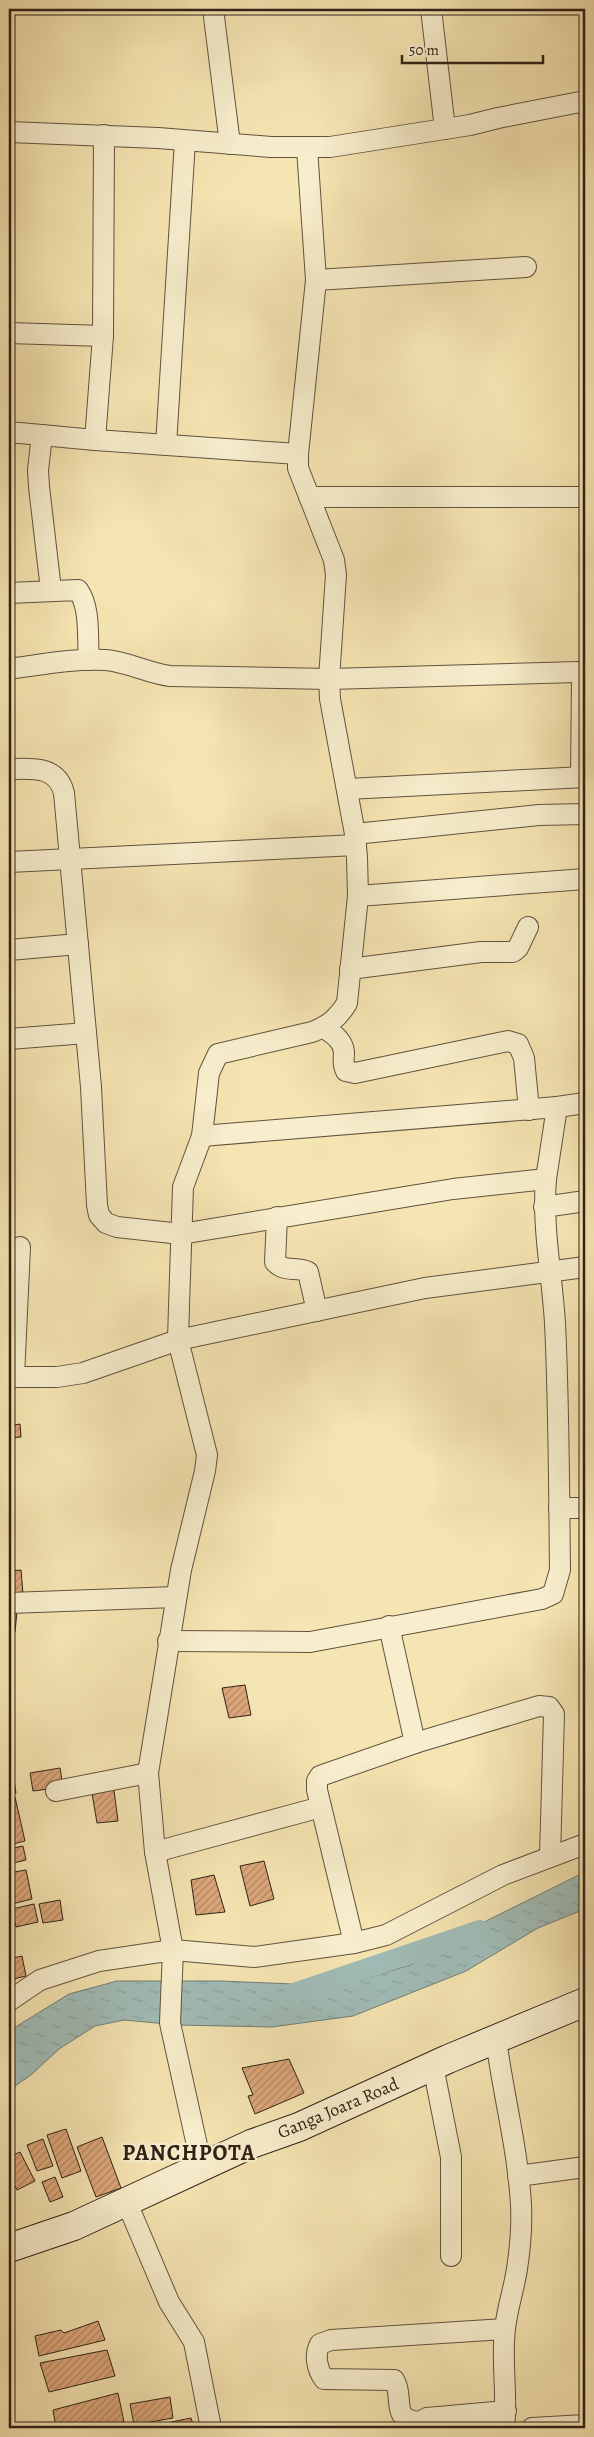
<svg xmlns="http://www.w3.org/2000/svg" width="594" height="2437" font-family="Alegreya,serif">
<defs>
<pattern id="water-ripples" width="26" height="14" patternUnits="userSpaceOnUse" patternTransform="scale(1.25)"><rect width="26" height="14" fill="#a0bcb7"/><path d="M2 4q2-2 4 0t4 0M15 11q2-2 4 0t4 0" fill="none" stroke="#8aa19d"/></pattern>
<pattern id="building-hatch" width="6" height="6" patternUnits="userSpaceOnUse" patternTransform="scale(1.25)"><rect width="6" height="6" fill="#dea87b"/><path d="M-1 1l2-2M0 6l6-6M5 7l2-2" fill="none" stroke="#b48864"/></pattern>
</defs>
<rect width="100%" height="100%" fill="#f5e5b2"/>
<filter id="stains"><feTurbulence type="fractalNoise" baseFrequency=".004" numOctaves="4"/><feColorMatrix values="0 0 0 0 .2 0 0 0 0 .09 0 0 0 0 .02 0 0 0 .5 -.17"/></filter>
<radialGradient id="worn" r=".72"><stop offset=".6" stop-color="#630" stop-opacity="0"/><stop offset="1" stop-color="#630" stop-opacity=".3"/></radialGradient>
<polygon fill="url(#water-ripples)" stroke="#737e77" points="585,1872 585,1909 538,1928 466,1971 353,2016 272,2027 178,2025 124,2020 95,2026 59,2049 31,2075 9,2090 9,2031 69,1994 117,1981 221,1981 341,1986 410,1965 488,1920"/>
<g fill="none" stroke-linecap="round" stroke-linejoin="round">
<polyline stroke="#a0bcb7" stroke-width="20" points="294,1993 480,1930"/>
</g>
<g fill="url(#building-hatch)" stroke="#302117">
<polygon points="20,1424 21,1437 9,1438 9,1426"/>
<polygon points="21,1570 23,1594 9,1595 9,1571"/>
<polygon points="9,1610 17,1611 15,1632 9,1631"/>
<polygon points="245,1685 251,1715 229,1718 222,1688"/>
<polygon points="60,1768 63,1787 33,1791 30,1773"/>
<polygon points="13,1774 16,1793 9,1795 9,1775"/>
<polygon points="113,1783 118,1821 97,1823 91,1787"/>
<polygon points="15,1797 25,1841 9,1845 9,1799"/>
<polygon points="23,1846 26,1860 9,1864 9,1849"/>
<polygon points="264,1861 274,1899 250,1906 240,1866"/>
<polygon points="26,1870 32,1899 12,1904 9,1873"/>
<polygon points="214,1875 225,1912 196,1915 191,1880"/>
<polygon points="60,1900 63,1920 43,1923 39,1904"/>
<polygon points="34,1904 38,1922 16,1927 12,1909"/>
<polygon points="22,1956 26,1976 9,1980 9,1959"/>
<polygon points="289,2059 304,2093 255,2114 248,2096 253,2095 242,2068"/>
<polygon points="66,2129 81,2171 62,2178 47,2135"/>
<polygon points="102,2137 121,2188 96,2197 77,2147"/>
<polygon points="43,2139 53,2166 37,2171 27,2145"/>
<polygon points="20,2152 35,2181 17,2190 9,2174 9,2157"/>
<polygon points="55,2177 63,2197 50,2202 42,2182"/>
<polygon points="98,2321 105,2340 39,2356 35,2336 61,2330 64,2333"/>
<polygon points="107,2350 115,2376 49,2392 40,2363"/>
<polygon points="118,2393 124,2422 95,2428 56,2428 53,2410"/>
<polygon points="170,2397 173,2418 134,2425 130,2404"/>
<polygon points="191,2418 194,2428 142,2428"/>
</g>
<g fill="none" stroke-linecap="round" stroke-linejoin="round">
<g stroke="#61523e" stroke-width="22">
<g id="minor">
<polyline points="213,9 230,144"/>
<polyline points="431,9 445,129"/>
<polyline points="9,132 158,138 271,147 330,147 470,125 498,118 585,101"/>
<path d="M 307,148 L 316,280 L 298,454 L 298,468 L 334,560 L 336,575 L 329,679 L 330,699 L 355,834 L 357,858 L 358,896 L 347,1003 C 338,1018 328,1026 312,1032 L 218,1054 L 209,1073 L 202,1136 L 183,1187 L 179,1306 L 178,1340 L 207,1455 L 205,1471 L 181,1570 L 148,1773 L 155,1852 L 173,1950 L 254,1957 L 354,1943 L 386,1935 L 503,1875 L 585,1844"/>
<polyline points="316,280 526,267"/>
<polyline points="9,333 103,336"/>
<polyline points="9,432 95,440 298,454"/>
<polyline points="42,435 38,470 39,487 51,590"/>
<polyline points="95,440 103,336 104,135"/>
<polyline points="166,445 185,141"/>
<polyline points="309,497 585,497"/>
<path d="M 9,593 L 78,590 C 91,608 87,638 89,660"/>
<path d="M 9,669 C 40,665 74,658 106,660 C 128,662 148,673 170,676 L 329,679 L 577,672 L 582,678 L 581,777"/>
<path d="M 9,769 C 32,769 57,765 64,793 L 91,1087 L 97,1205 L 99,1215 L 106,1223 L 117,1227 L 181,1234 L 453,1189 L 546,1179 L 557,1107 L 585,1103"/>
<polyline points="347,789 585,777"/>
<polyline points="355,834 539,815 585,814"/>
<polyline points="9,862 356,845"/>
<polyline points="358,896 585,879"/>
<polyline points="9,950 78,944"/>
<polyline points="350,969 481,952 513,952 518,948 528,927"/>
<path d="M 324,1028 C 333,1034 343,1040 344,1052 C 344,1060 342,1064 346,1071 L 355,1073 L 508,1041 L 518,1044 L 524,1058 L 529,1110"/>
<polyline points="9,1039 86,1033"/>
<polyline points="202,1136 557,1107"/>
<polyline points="544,1207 585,1201"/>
<path d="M 277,1217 L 275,1262 C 285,1273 297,1266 308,1272 L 317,1311"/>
<polyline points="9,1377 57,1377 83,1373 178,1340 425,1288 585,1267"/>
<polyline points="14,1377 20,1247"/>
<polyline points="559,1508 585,1508"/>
<polyline points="9,1603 176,1597"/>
<polyline points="389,1626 415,1743"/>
<path d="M 168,1641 L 310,1642 L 542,1599 L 553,1594 L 560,1570 C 559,1488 559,1405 555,1323 C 552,1275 542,1227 546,1179"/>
<polyline points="56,1791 148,1773"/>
<polyline points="155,1852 321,1807"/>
<polyline points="354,1943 317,1790 317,1781 320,1776 415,1743 539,1706 549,1707 554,1714 550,1857"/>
<polyline points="9,2001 40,1980 99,1961 173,1950 170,2023 202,2168"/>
<path d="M 496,2039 C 503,2094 518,2149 521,2205 C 522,2225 520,2249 517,2269 C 514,2289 507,2309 505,2329 C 501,2362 508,2396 504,2428"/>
<polyline points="433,2066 451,2157 451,2256"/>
<polyline points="518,2176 585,2167"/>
<polyline points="127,2203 169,2302 194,2342 211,2428"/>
<path d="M 419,2422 C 389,2419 405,2397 394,2380 L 324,2379 C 317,2369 314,2355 320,2344 L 331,2340 L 505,2329"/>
<polyline points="416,2428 419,2422 427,2418 506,2411"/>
<polyline points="532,2428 585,2425"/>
</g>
</g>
<g stroke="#302117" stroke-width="30">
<polyline id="secondary" points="9,2248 74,2226 251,2144 299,2127 448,2059 585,2002"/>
</g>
<use href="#minor" stroke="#f8eecd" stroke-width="20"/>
<use href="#secondary" stroke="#f8eecd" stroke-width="28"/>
</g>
<g text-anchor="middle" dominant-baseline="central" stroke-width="4.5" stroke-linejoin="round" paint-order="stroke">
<g font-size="18" fill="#302117" stroke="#f8eecd">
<text transform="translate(338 2108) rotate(-23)">Ganga Joara Road</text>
</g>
<g font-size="22" font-weight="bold" letter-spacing="1" fill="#302117" stroke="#f8eecd">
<text x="189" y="2153">PANCHPOTA</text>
</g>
</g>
<rect width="594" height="2437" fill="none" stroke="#f5e5b2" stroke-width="30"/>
<rect x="10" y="10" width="574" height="2417" fill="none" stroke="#302117" stroke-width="2.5"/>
<rect x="15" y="15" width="564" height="2407" fill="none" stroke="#302117"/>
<path d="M402 55v8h141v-8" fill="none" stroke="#302117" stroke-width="2.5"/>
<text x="409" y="55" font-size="15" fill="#302117" stroke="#f8eecd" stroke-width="4" paint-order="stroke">50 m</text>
<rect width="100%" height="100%" filter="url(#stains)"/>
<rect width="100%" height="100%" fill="url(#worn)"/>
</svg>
